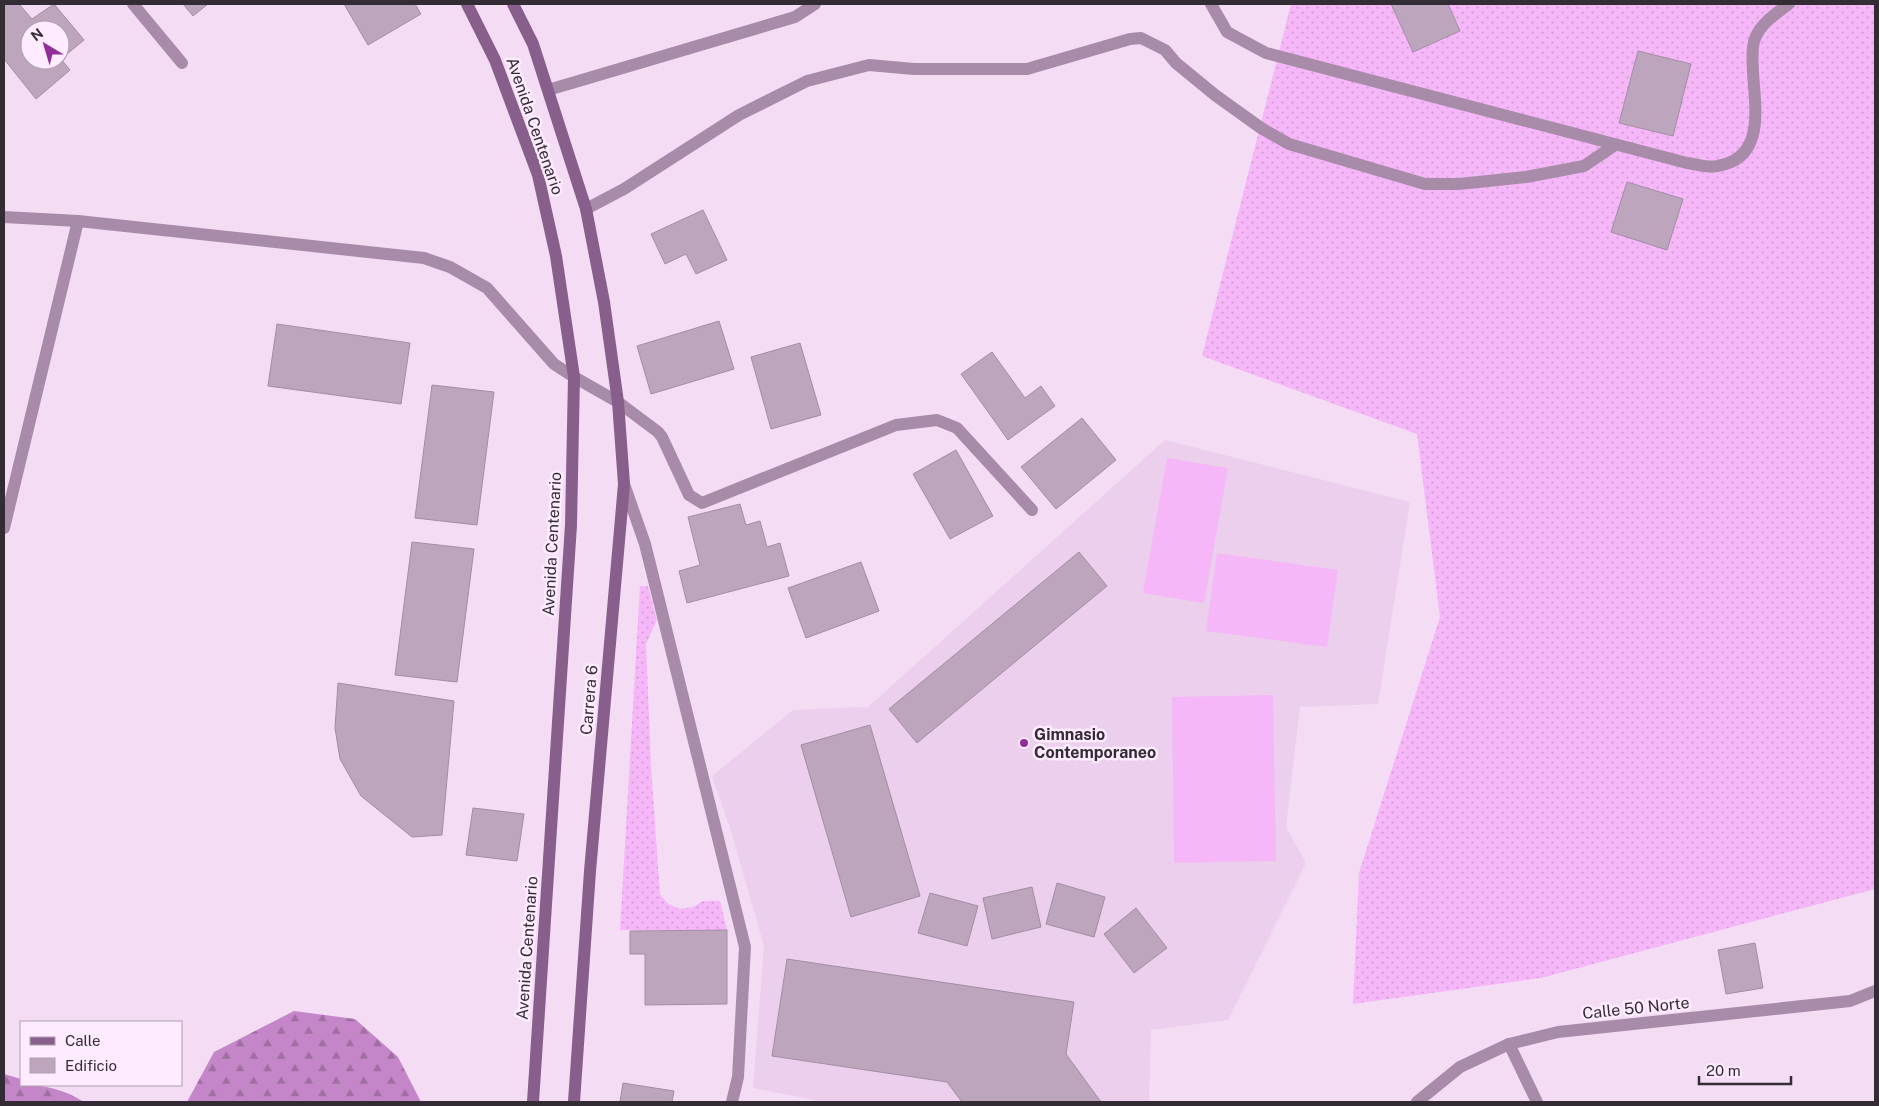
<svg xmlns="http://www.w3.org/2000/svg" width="1879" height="1106" font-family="'Public Sans',sans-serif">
<defs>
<pattern id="grass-dots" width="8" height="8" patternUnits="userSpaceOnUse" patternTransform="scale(1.25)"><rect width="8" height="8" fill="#f5b7f8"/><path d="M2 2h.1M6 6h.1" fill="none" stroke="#d39ed5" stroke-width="1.8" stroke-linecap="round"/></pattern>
<pattern id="forest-firs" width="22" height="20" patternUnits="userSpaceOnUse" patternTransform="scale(1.25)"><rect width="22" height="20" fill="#c586c9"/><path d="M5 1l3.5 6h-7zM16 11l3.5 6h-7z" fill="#a16ea4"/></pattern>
</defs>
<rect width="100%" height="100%" fill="#f4dcf5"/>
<polygon fill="#ebcfed" points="1165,440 1410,502 1378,704 1300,707 1286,827 1306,863 1228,1020 1151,1030 1149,1102 825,1102 753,1088 764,946 731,831 712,776 793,710 868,707"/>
<g fill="url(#grass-dots)">
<polygon points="1291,4 1875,4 1875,889 1541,978 1353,1004 1359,873 1440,617 1417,434 1202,356"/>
<polygon points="640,586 648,586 657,620 646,644 651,766 660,894 668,904 680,909 693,907 703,901 720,901 727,930 620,930"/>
</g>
<g fill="url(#forest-firs)">
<polygon points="294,1011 355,1019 398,1057 421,1102 187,1102 214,1052"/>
<path d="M 4,1074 L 21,1079 L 21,1085 C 46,1085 63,1089 84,1102 L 4,1102 Z"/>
</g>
<g fill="#f5b7f8">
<polygon points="1167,458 1228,468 1204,603 1143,593"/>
<polygon points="1217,553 1338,570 1327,647 1206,631"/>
<polygon points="1273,695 1276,861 1174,863 1172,697"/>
</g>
<g fill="#bda6bd" stroke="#a28da3" fill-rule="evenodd">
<path d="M 4,4 L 19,4 L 32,19 L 54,4 L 84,40 L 61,59 L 70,70 L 36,99 L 4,59 ZM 30,30 L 60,30 L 60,60 L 30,60 Z"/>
<polygon points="183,4 208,4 193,16"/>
<polygon points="344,4 415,4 421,14 368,45"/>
<polygon points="1391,4 1448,4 1460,31 1413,52"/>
<polygon points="1638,51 1691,64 1673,136 1619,123"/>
<polygon points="1627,182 1683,199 1667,250 1611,232"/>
<polygon points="703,210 727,260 696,274 686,254 665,264 651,234"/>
<polygon points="719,321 734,369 651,394 637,346"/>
<polygon points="277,324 410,343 401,404 268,386"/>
<polygon points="800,343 821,415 771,429 751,357"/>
<polygon points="992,352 1025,398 1041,386 1055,406 1008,440 961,374"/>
<polygon points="432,385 494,392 477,525 415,518"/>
<polygon points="1082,418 1116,460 1056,509 1021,467"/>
<polygon points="956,450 993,516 950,539 913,474"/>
<polygon points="740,504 746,525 760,521 767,547 780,543 789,576 687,603 679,571 700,565 688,517"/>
<polygon points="412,542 474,549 457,682 395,675"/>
<polygon points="1079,552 1107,586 917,743 889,709"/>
<polygon points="861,562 879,611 806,638 788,588"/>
<polygon points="338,683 454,701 442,835 412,837 361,796 340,759 335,728"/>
<polygon points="870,725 920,896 851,917 801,745"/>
<polygon points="473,808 524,814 517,861 466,855"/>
<polygon points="1057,883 1105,897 1094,937 1046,924"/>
<polygon points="1032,887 1041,927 992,939 983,898"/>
<polygon points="930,893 978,906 967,946 918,933"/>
<polygon points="1136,908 1167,948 1134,973 1104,934"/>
<polygon points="727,930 727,1004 645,1005 645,954 630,954 630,931"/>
<polygon points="1755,943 1763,988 1726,994 1718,950"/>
<polygon points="787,959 1074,1002 1066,1054 1101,1102 962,1102 947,1082 772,1056"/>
<polygon points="623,1083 674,1091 672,1102 620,1102"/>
</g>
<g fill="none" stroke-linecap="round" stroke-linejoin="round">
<g stroke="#a78ba8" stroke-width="12">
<polyline points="133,4 182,63"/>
<polyline points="4,217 78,221 424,258 450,267 487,288 554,364 574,377"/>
<polyline points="4,528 78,221"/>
</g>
<g stroke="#a78ba8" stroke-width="12">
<path d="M 1211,4 L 1227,32 L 1266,53 L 1687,163 C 1696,164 1708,168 1717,166 C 1776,157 1748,85 1753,47 C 1755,27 1774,15 1789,4"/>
<polyline points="548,90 795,17 815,4"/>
<polyline points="586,209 624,189 739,115 807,81 869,65 914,69 1027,69 1130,39 1141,38 1165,50 1176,63 1215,95 1261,128 1289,144 1425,184 1459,184 1526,177 1584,166 1615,145"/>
<polyline points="574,377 618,402 658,432 662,437 689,495 702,503 896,425 937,420 957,428 1032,510"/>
<polyline points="624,484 645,544 745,947 738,1077 732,1102"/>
<polyline points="1509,1044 1537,1102"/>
<polyline points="1417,1102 1460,1067 1509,1044 1558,1032 1850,1001 1875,991"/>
</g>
<g stroke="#885f8a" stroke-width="12">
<polyline points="467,4 495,60 538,175 556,256 574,377 571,525 533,1102"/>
<polyline points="513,4 533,44 586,209 604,302 618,402 624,484 590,871 574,1102"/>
</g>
</g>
<circle fill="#902f97" stroke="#feebff" stroke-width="2" cx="1024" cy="743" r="5"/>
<g text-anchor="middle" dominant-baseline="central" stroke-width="5" stroke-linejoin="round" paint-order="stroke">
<g font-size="16" fill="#342c35" stroke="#feebff">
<text transform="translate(535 126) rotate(71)">Avenida Centenario</text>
<text transform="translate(552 544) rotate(-87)">Avenida Centenario</text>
<text transform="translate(589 700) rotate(-85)">Carrera 6</text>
<text transform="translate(527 948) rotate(-86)">Avenida Centenario</text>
<text transform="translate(1636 1008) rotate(-6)">Calle 50 Norte</text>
</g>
<g font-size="16" font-weight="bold" fill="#342c35" stroke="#feebff" text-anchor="start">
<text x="1034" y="734">Gimnasio<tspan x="1034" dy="18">Contemporaneo</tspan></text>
</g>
</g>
<rect width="1879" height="1106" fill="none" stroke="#342c35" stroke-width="10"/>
<rect x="20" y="1021" width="162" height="65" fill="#feebff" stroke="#ad9fae"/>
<rect x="30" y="1037" width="25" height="8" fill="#885f8a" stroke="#ad9fae"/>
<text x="65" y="1046" font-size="15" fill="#342c35">Calle</text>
<rect x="30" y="1058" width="25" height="15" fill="#bda6bd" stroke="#ad9fae"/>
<text x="65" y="1071" font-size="15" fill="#342c35">Edificio</text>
<g transform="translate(45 45) rotate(322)"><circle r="24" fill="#feebff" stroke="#ad9fae"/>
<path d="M0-4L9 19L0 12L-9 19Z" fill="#902f97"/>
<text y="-8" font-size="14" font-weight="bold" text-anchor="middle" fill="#342c35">N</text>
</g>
<path d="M1699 1076v8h92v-8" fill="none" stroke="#342c35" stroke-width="2.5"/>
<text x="1706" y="1076" font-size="15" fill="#342c35" stroke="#feebff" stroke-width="4" paint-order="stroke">20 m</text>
</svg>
